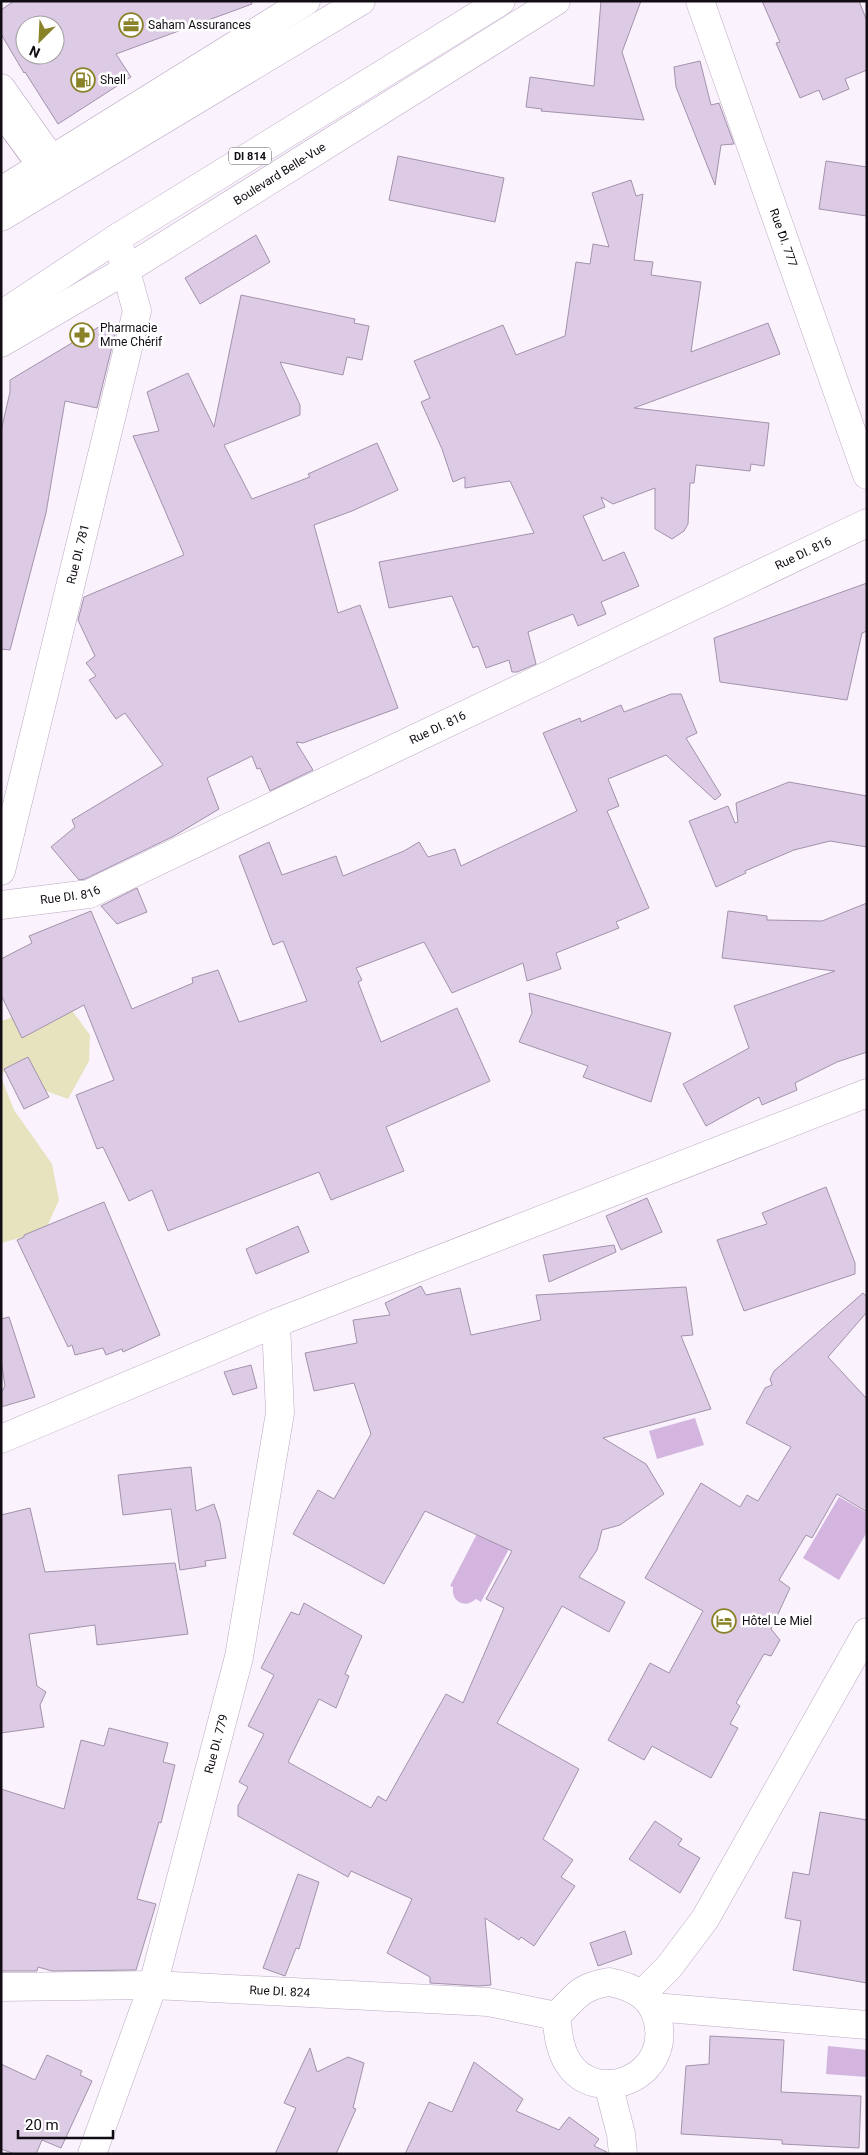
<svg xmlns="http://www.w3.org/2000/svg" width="868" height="2155" font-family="Roboto,sans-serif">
<rect width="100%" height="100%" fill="#faf2fd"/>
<g fill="#e6e3be">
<polygon points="71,1009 90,1035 89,1061 68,1099 38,1088 1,1071 1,1021 37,1010"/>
<polygon points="1,1077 14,1110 52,1164 59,1200 45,1231 1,1243"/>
</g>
<g fill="#d3b5e0">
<polygon points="695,1418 704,1445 657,1459 649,1431"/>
<polygon points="839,1497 867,1513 867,1532 839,1580 803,1558"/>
<path d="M 479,1530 L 510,1547 L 481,1602 L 476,1599 C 465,1609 451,1602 453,1587 L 450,1586 Z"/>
<polygon points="828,2046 867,2050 867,2077 826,2074"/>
</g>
<g fill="#ddcae4" stroke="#a392ab" fill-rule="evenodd">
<path d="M 14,1 L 251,1 L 252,4 L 116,54 L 131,77 L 58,124 L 25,72 L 24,73 L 1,34 L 1,10 ZM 25,25 L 55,25 L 55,55 L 25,55 Z"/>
<polygon points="601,1 641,1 622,52 644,120 541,111 542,109 526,107 530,77 594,86"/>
<polygon points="762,1 859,1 867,21 867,70 845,79 849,89 823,100 819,90 800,98 776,43 780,42"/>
<polygon points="700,61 711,105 719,103 734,144 721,145 715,185 676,87 674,67"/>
<polygon points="398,156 504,178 495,222 389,200"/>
<polygon points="826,161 867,167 867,216 819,209"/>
<polygon points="631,180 636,196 643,194 634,260 653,262 651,275 701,282 691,352 768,323 780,354 634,408 769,423 764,466 751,464 750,471 696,465 694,483 690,483 688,524 684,531 672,539 655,529 655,488 613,504 601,497 605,507 583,516 603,561 624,552 639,586 601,602 606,614 578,626 573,614 528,632 536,664 517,672 512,672 509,660 486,668 478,646 473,648 452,596 389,608 379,562 534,533 510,481 465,488 465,477 453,482 442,449 421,402 430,398 414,361 503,325 516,355 565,336 576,262 590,264 593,244 609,247 592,193"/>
<polygon points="256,235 270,262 200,304 185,278"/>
<polygon points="241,295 355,319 354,323 369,326 362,360 347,357 343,375 280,362 300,405 300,415 224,445 252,499 310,477 308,474 377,443 398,490 352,511 314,525 338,613 360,605 398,708 303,743 296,742 313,770 270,791 260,768 257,769 252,756 207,778 219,809 174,836 85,879 79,880 51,847 75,827 72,820 163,765 125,713 116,719 89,680 96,676 86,663 95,656 78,620 84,597 184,555 133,436 159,431 147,392 188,373 214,427"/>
<polygon points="107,322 117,326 97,408 65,401 46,513 10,650 1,649 1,431 10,392 10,380"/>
<polygon points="867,583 867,631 862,633 847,700 720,682 714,638"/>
<polygon points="671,694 681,694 697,733 686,738 721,795 715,800 666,755 608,779 619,806 607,811 649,908 616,922 619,928 556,953 561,969 527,981 523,963 452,993 424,942 356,968 362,980 358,982 381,1042 457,1008 490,1081 386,1127 404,1171 331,1200 319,1172 168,1231 152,1190 129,1201 103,1147 97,1149 76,1095 114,1080 84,1005 22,1038 1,995 1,959 32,943 29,936 91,911 132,1009 193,983 192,978 218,970 239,1022 307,1001 283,941 273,945 239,856 269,842 282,875 336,856 343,876 404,851 419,842 428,857 455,849 461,866 577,811 543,733 580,718 581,722 621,705 624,712"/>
<polygon points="789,782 867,796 867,847 830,841 794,850 745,871 746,873 716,887 689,821 728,806 735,823 738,822 736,803"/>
<polygon points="137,888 147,912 117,924 101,906"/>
<polygon points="867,903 867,1052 837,1062 795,1083 797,1090 762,1105 759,1097 706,1126 683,1084 749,1048 734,1006 835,971 722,958 728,911 767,916 767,920 822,921"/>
<polygon points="529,993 671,1033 651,1102 583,1077 588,1066 519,1042 532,1013"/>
<polygon points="28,1057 49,1097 24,1109 4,1069"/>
<polygon points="826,1187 855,1263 855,1274 744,1311 717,1240 767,1224 762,1213"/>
<polygon points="647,1198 662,1232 621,1250 606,1216"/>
<polygon points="104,1202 160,1335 123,1352 122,1349 106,1355 103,1348 75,1355 72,1345 68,1347 17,1240 24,1237 24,1235"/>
<polygon points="298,1226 309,1252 256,1274 246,1249"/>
<polygon points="614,1245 616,1252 549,1282 543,1255"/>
<polygon points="421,1286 426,1295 460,1288 471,1335 541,1320 536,1295 686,1287 693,1335 681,1336 711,1409 603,1438 646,1464 664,1494 620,1525 602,1530 597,1550 579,1577 625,1602 609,1632 562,1606 497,1723 579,1769 543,1839 573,1860 561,1877 575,1886 534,1946 521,1937 519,1940 485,1918 491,1985 479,1986 430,1983 430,1977 387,1953 412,1899 351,1871 348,1877 238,1816 238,1806 248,1787 239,1782 264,1734 248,1726 274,1675 261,1668 291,1612 299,1615 304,1603 362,1636 345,1674 349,1676 336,1708 319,1699 288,1762 371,1808 378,1796 386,1801 446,1694 463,1703 504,1608 486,1599 512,1551 425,1511 384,1584 293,1534 318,1490 334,1499 371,1434 354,1383 314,1391 305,1353 357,1343 353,1320 390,1315 385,1303"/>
<polygon points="863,1293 867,1297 867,1312 828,1357 867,1399 867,1512 837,1494 812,1538 806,1535 779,1580 790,1588 771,1629 780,1640 771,1656 764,1654 736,1703 740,1706 730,1724 738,1728 711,1778 652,1746 644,1760 608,1740 650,1663 669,1673 703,1611 645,1578 701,1483 740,1507 747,1495 758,1501 791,1447 746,1423 765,1388 772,1385 770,1379 774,1371"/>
<polygon points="9,1317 35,1397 1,1407 1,1393 5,1386 1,1360 1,1319"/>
<polygon points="251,1365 257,1388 233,1395 224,1372"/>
<polygon points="191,1467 196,1511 214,1504 220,1522 226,1558 205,1561 206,1566 180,1570 171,1509 123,1515 118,1475"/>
<polygon points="30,1508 45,1572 175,1563 188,1634 97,1645 95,1625 29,1634 37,1686 46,1692 40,1705 44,1727 1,1733 1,1515"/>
<polygon points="109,1728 168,1743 163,1762 175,1765 161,1823 159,1822 137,1899 156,1904 136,1970 52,1971 38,1967 37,1971 1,1971 1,1789 64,1809 81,1740 104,1746"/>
<polygon points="820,1812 867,1820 867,1983 793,1970 801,1921 785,1918 793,1872 809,1875"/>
<polygon points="655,1821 682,1839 678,1845 700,1858 680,1893 629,1859"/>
<polygon points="298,1874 319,1882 299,1949 296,1948 285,1976 263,1968"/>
<polygon points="625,1931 632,1954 598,1966 590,1943"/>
<polygon points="710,2036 784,2040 781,2092 861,2096 859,2148 782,2144 782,2140 681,2134 686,2066 709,2064"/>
<polygon points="310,2048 317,2072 348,2057 364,2063 353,2108 356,2109 336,2154 275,2154 296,2108 284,2103"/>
<polygon points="47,2055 82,2071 80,2075 92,2081 61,2148 42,2140 36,2154 15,2154 1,2149 1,2064 35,2080"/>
<polygon points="474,2062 523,2099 516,2111 559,2130 569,2117 599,2139 594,2146 607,2152 607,2154 405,2154 429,2102 452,2112"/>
</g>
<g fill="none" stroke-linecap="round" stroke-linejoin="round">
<g stroke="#bba9c3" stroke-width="18">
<polyline id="lane" points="1,120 37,169"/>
</g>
<g stroke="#bba9c3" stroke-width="29">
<g id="street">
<path id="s1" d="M 700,1 L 867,475"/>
<polyline points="1,88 52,160"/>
<path id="s2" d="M 1,871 L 137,311 L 117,238"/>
<path id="s3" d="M 1,905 L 89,894 L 867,523"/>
<polyline points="1,1439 276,1323 867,1093"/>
<path id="s4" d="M 1,1987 L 153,1985 L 488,2002 L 556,2016"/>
<polyline points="654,2007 867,2025"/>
<path id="s5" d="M 92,2154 L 153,1985 L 239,1657 L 280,1413 L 276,1323"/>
</g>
</g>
<g stroke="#bba9c3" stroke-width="29">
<g id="secondary">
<polyline points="1,191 306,1"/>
<path id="s6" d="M 1,343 L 126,270 L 556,1"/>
<path d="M 609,1982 C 630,1986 649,1994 656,2015 C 677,2075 596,2110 567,2061 C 559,2047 558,2032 556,2016 C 577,1996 579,1987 609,1982 Z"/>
<polyline points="642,1994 669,1967 705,1919 867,1632"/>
<polyline points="608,2084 621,2134 623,2154"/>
</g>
</g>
<g stroke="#bba9c3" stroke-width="29">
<g id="primary">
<polyline points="1,217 361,1"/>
<polyline points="1,315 117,238 501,1"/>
</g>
</g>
<use href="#lane" stroke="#fff" stroke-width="16"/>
<use href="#street" stroke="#fff" stroke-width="28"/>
<use href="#secondary" stroke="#fff" stroke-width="28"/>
<use href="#primary" stroke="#fff" stroke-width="28"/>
</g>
<defs>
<g id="office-ring" transform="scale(1.25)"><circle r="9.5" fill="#fff" stroke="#8a8229" stroke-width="1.5"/><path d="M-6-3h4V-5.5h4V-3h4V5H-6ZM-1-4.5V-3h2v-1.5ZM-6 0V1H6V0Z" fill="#8a8229"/></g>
<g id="fuel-ring" transform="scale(1.25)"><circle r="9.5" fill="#fff" stroke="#8a8229" stroke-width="1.5"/><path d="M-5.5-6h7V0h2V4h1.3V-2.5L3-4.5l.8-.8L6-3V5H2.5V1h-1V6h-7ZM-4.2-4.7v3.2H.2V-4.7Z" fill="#8a8229"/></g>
<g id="pharmacy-ring" transform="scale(1.25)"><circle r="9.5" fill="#fff" stroke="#8a8229" stroke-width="1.5"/><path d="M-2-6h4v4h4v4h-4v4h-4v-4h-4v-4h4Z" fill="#8a8229"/></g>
<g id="hotel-ring" transform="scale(1.25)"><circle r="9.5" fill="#fff" stroke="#8a8229" stroke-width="1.5"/><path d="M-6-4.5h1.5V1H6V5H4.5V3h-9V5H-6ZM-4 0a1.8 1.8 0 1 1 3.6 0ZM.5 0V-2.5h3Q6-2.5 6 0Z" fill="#8a8229"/></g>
</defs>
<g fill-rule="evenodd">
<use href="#office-ring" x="131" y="25"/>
<use href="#fuel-ring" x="83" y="80"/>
<use href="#pharmacy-ring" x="82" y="335"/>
<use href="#hotel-ring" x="724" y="1621"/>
</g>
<g text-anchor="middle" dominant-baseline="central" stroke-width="5" stroke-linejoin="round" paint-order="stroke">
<rect fill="#fff" stroke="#59555a" stroke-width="1" x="229" y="147.5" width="42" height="17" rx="4"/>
<g font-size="11" font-weight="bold" fill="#120c14">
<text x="250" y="156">DI 814</text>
</g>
<g font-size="12" fill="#120c14" stroke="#fff" text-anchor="start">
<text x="148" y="25">Saham Assurances</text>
<text x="100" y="80">Shell</text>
<text x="100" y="328">Pharmacie<tspan x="100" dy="14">Mme Chérif</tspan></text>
<text x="742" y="1621">Hôtel Le Miel</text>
</g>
<g font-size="12" fill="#120c14" stroke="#fff">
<text stroke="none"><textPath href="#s6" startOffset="326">Boulevard Belle-Vue</textPath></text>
<text stroke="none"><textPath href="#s1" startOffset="251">Rue DI. 777</textPath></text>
<text stroke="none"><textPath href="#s3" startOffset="880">Rue DI. 816</textPath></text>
<text stroke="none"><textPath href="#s2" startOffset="326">Rue DI. 781</textPath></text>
<text stroke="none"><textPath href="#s3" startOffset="475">Rue DI. 816</textPath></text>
<text stroke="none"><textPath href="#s3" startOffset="70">Rue DI. 816</textPath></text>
<text stroke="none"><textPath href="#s5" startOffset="429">Rue DI. 779</textPath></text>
<text stroke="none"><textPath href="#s4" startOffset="279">Rue DI. 824</textPath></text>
</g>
</g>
<rect width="868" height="2155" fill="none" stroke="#120c14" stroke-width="5"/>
<g transform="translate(40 40) rotate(204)"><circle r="24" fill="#ffffff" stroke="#a09ea1"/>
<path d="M0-4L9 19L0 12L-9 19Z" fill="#8a8229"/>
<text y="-8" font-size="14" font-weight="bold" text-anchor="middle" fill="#120c14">N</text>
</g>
<path d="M18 2130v8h95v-8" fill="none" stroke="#120c14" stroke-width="2.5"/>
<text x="25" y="2130" font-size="15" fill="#120c14" stroke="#ffffff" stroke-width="4" paint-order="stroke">20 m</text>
</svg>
